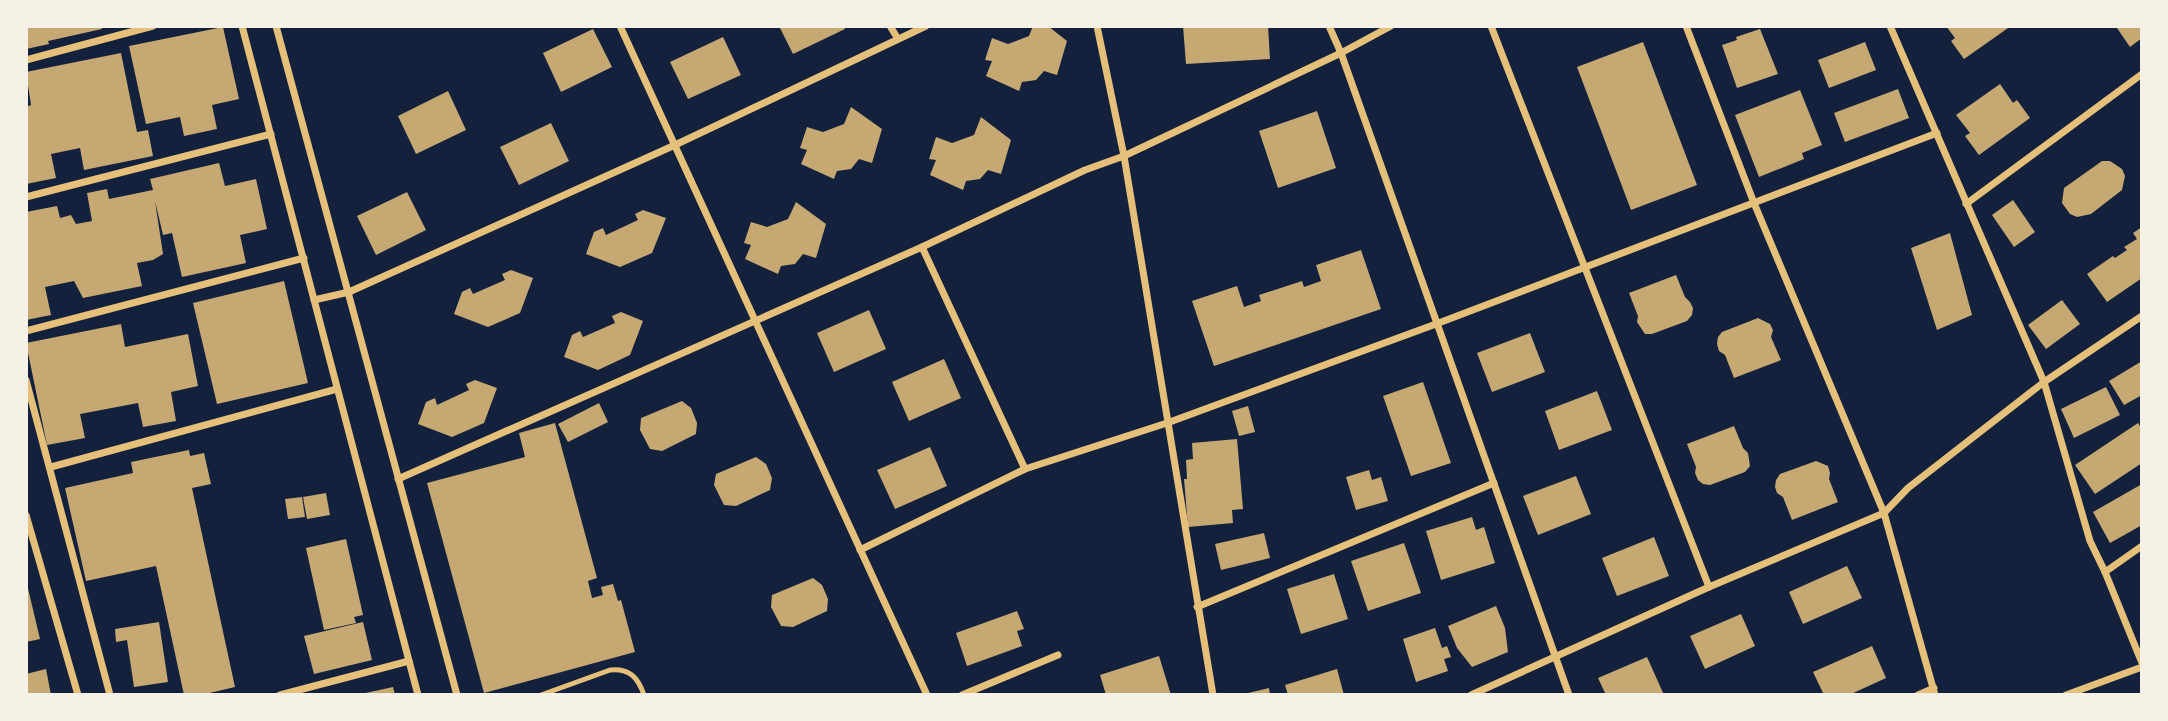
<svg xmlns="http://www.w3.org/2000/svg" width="2168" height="721" font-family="'Fira Sans Condensed',sans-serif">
<rect width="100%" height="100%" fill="#14213d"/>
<g fill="#c6a872">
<polygon points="26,26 101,26 102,29 48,41 49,44 26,49"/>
<polygon points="779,26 844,26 845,29 793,54"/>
<polygon points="1033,26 1048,26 1067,41 1057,75 1044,71 1036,80 1022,82 1019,91 986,76 992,61 985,60 992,38 1008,44 1029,36"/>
<polygon points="1183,26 1268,26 1270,59 1186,64"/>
<polygon points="1946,26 2011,26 1964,59 1951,41 1955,38"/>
<polygon points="2120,26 2142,26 2142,38 2130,47 2117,28"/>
<polygon points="223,27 239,99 212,105 217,129 184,136 180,117 146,124 129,46"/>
<polygon points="593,29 612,67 561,92 543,53"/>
<polygon points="1760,29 1778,74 1737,88 1722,45 1737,40 1736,37"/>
<polygon points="723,37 741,75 688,99 670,62"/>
<polygon points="1643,42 1697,185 1631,210 1577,67"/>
<polygon points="1865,42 1876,70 1829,88 1818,60"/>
<polygon points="121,53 137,132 148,130 153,156 84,170 80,148 51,154 56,178 26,184 26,107 31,105 26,72"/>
<polygon points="2000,84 2013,103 2017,100 2030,118 1979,155 1965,136 1970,133 1956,115"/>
<polygon points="1898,89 1909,118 1845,142 1834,113"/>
<polygon points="1800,90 1822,145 1802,153 1804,159 1759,177 1735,115"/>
<polygon points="448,91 466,130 416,154 398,116"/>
<polygon points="851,107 882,129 872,163 859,159 851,169 837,171 834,179 801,164 807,150 800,148 807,127 823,132 844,124"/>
<polygon points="1317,111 1336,168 1278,188 1259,131"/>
<polygon points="981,117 1011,140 1001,174 988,170 980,179 966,181 963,190 930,175 936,160 929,159 936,137 952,143 974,135"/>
<polygon points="551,123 569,161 519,185 500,147"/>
<polygon points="2102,161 2110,161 2122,169 2125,176 2122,190 2091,214 2077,217 2070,214 2062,203 2064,188"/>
<polygon points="219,163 225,186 256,179 267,229 240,235 246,263 182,277 172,233 163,235 155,201 163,254 153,260 137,263 142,286 83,298 74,281 45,287 51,315 26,320 26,212 57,206 60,218 71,215 76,224 92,221 87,193 107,189 109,199 153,190 150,179"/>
<polygon points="407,192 426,230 376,255 357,216"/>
<polygon points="2013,200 2035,232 2014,247 1992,215"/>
<polygon points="796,202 826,224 816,258 803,254 795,264 781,266 778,274 745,259 751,245 744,243 751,222 767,227 788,219"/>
<polygon points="643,210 666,218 652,253 620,267 586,254 594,232 603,228 606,235 638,220 635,214"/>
<polygon points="2142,227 2142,278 2107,302 2087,274 2113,256 2115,258 2127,250 2124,247 2137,239 2133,233"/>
<polygon points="1950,233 1972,315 1937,330 1911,248"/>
<polygon points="1361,250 1381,309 1214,366 1192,301 1237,286 1244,307 1261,301 1259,295 1302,281 1304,287 1321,281 1316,265"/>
<polygon points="511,270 533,278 520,313 488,327 454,314 462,292 470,288 473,294 505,280 502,274"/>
<polygon points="1676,275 1685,297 1690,302 1693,308 1692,315 1687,321 1652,334 1645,334 1637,322 1638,316 1629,293"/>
<polygon points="284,281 308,383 217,404 193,303"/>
<polygon points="2062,300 2080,324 2046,349 2028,325"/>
<polygon points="869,310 886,349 834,372 817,333"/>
<polygon points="621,312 643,321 630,355 598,370 564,357 572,335 580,331 583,337 615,323 612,316"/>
<polygon points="1758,318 1770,324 1773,330 1771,337 1781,360 1734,378 1725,355 1719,351 1717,344 1718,337 1722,332"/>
<polygon points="121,324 125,347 188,334 198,386 171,392 176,421 143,427 138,403 80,414 85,438 47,445 26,343"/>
<polygon points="1530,333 1545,372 1492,392 1477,353"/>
<polygon points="944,359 961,398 909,421 892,382"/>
<polygon points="2142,361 2142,395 2124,405 2109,381"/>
<polygon points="475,380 497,388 484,423 452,437 418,424 426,402 435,398 437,405 469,390 466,384"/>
<polygon points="1423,382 1451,463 1411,476 1383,396"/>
<polygon points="2106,387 2120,415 2074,438 2061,409"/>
<polygon points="1597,391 1612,430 1559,450 1545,411"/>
<polygon points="682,401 691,408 697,423 696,434 662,451 650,449 640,430 641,418"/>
<polygon points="599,403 608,422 568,442 558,424"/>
<polygon points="1248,406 1255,432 1239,436 1232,411"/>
<polygon points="555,423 597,578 588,581 592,598 603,595 601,587 613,584 618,601 621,600 635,652 484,693 427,483 525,457 519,433"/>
<polygon points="2138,423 2142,429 2142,463 2095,494 2075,465"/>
<polygon points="1734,426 1743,448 1748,453 1750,466 1745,472 1710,485 1703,484 1698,480 1695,473 1696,467 1687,444"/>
<polygon points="1237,439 1243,509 1232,510 1233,523 1188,527 1184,479 1187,479 1186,460 1193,459 1192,443"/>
<polygon points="930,447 947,486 895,509 877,470"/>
<polygon points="189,450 190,456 204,453 211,484 192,488 235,687 201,695 184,695 156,566 86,581 65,488 133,473 131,462"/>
<polygon points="756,457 766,464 772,478 770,490 736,506 724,505 714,485 716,474"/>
<polygon points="1816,461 1828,466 1830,473 1829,479 1838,502 1792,520 1783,497 1777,493 1775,487 1776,480 1780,474"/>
<polygon points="1369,470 1372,480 1381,477 1388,501 1356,510 1346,477"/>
<polygon points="1576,476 1591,514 1538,535 1523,496"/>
<polygon points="2142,484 2142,525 2110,543 2093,512"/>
<polygon points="326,493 330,515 307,519 303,497"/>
<polygon points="302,497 305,517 288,519 285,499"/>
<polygon points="1472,517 1476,530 1484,527 1495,563 1441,580 1426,531"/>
<polygon points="1264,533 1270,558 1221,570 1215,544"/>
<polygon points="1654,537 1669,576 1617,596 1602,558"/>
<polygon points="346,539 363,615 354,617 356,623 324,630 306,548"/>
<polygon points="1404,543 1421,593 1368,611 1351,561"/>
<polygon points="1847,566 1862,598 1803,624 1789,592"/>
<polygon points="1334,574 1348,619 1301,634 1287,589"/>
<polygon points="813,578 822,585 828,599 827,611 793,627 781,626 771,607 772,595"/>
<polygon points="26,580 40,639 26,642"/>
<polygon points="1496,606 1505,628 1508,652 1472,667 1457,648 1448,626"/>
<polygon points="1017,611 1024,629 1017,631 1022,646 967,666 956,633"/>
<polygon points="1741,614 1755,646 1705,669 1690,636"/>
<polygon points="159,622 168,682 134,687 127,640 116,642 115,629"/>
<polygon points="363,622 372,660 314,674 304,636"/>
<polygon points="1435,628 1442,648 1447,646 1451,657 1444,659 1448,671 1416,682 1403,639"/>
<polygon points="1872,646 1886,678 1849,695 1824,695 1813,672"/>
<polygon points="1159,656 1171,695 1106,695 1100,675"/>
<polygon points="1647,657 1664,695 1606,695 1598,678"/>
<polygon points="46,669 51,695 26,695 26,674"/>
<polygon points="1337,669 1344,695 1288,695 1285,685"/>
<polygon points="393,687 395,695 361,695 361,694"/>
<polygon points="1269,688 1270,695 1244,695 1244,694"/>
</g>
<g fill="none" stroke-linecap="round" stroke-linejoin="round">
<path stroke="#e5c07b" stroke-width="5" d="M 541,695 L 610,670 C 629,668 638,677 644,695"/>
<g stroke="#e5c07b" stroke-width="7">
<polyline points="242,26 418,695"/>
<polyline points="276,26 457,695"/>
<polyline points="620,26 927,695"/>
<polyline points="890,26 898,39"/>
<polyline points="1097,26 1124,156 1213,695"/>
<polyline points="1329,26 1341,53 1569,695"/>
<polyline points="1491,26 1709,587"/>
<polyline points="1686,26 1754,203 1884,513 1935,695"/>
<polyline points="1890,26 2044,382 2090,541 2105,572 2142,663"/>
<polyline points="26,60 153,26"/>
<polyline points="26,197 271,134"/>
<polyline points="1966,204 2142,74"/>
<polyline points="922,247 1025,469"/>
<polyline points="314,300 349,292 675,145 926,26"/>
<polyline points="26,331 304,258"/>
<polyline points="26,380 110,695"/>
<polyline points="51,467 337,389"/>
<polyline points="398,479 922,247 1085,170 1124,156 1341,53 1391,26"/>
<polyline points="26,515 78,695"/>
<polyline points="860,550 1025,469 1167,423 1436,324 1937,133"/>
<polyline points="2105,572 2142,546"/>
<polyline points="1197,607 1494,483"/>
<polyline points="280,695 409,661"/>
<polyline points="962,695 1058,655"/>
<polyline points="1471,695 1709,587 1884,513 1908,488 2044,382 2142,316"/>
<polyline points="1918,695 1934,688"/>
<polyline points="2066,695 2142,667"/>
</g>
</g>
<rect width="2168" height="721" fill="none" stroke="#f6f1e7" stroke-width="56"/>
</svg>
